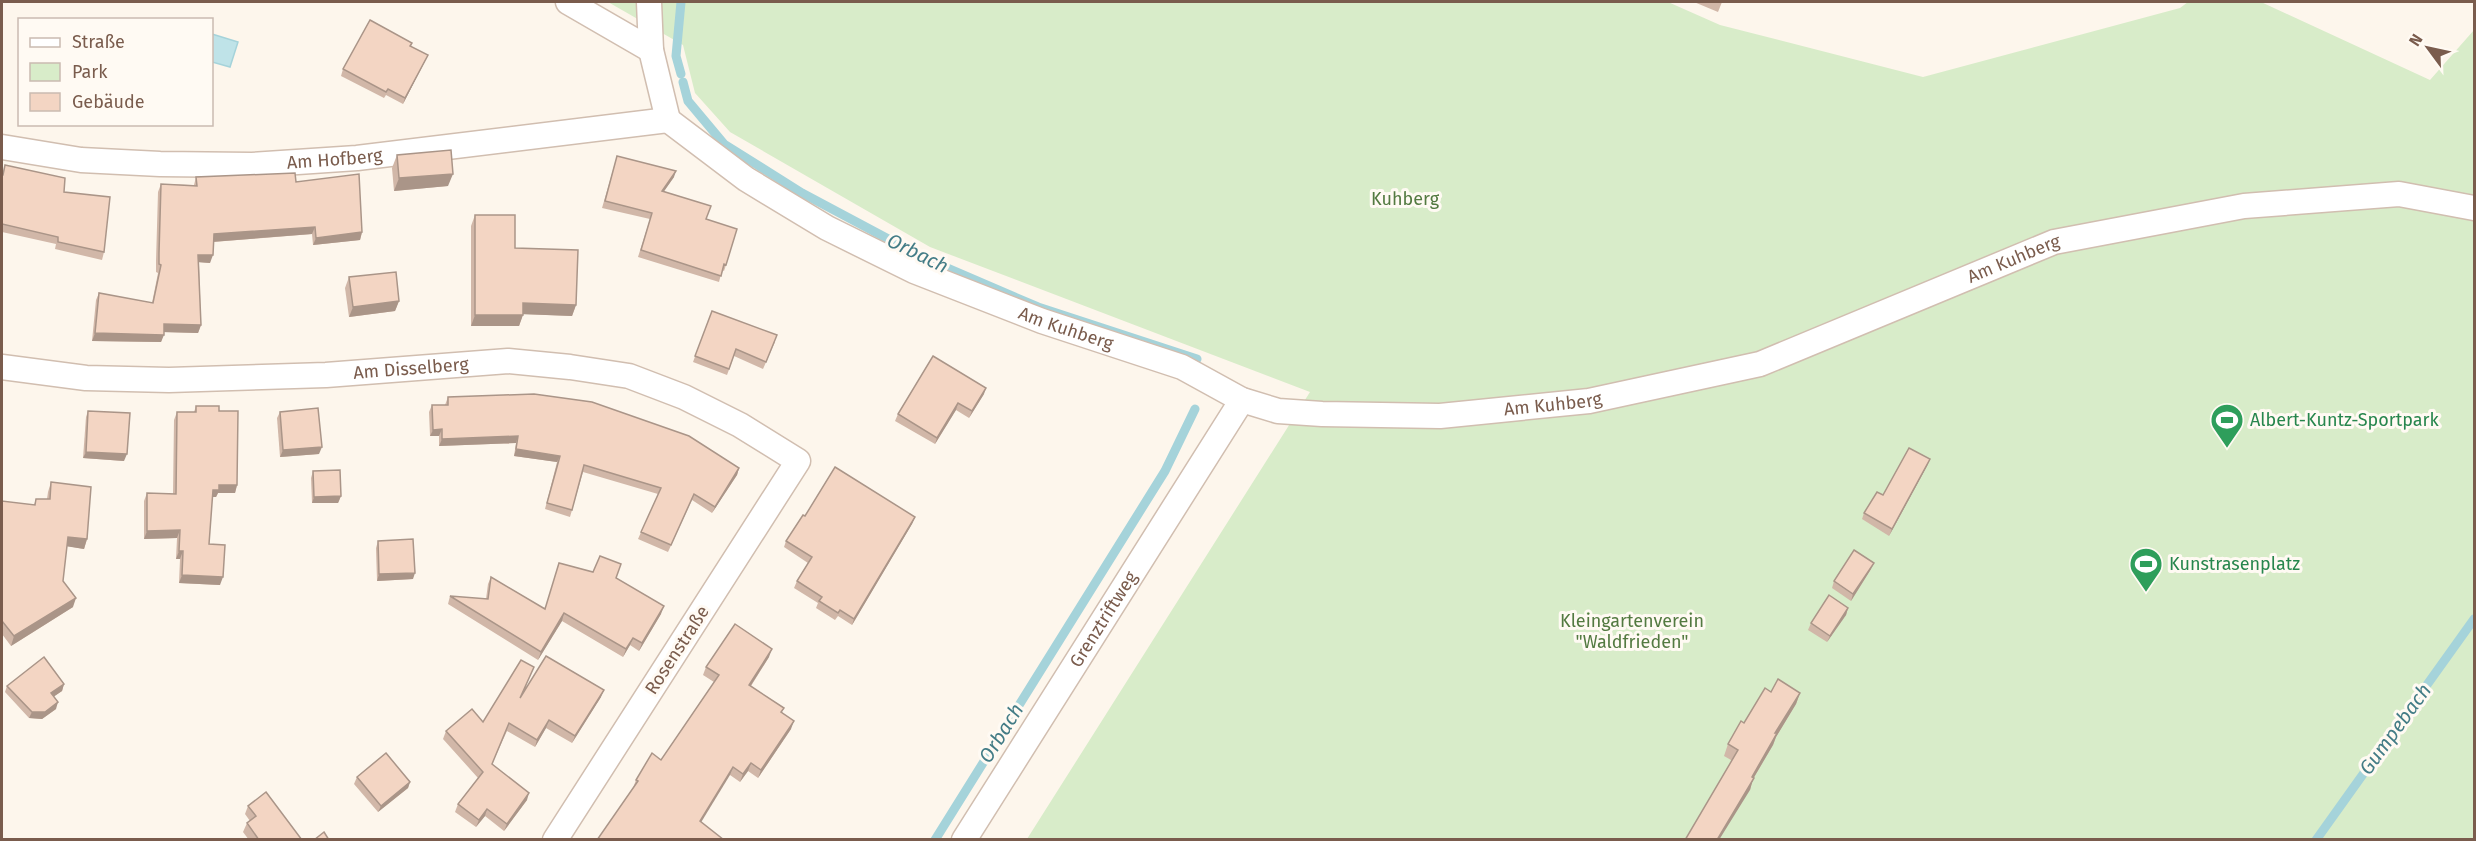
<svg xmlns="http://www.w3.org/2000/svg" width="2476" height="841" font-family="'Fira Sans',sans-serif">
<rect width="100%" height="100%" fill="#fdf6ec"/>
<polygon fill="#d8ecc9" points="608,2 1668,2 1720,25 1923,77 2180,8 2188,2 2261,2 2430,80 2474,30 2474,839 1027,839 1310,392 930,247 730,132 695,93 683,45"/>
<polygon fill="#bfe3e8" stroke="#a5d3da" stroke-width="1.5" points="212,34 238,42 230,67 212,62"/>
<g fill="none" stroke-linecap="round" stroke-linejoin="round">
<g stroke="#a5d3da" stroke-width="9">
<polyline points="681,74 676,56 681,2"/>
<polyline points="683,82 688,101 724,144 802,193 924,258 1038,307 1197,359"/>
<polyline points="935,840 1165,471 1195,409"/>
<polyline points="2316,840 2474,619"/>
</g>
<g stroke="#d1beb0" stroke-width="27">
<g id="street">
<polyline points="568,2 651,50"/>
<polyline points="649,2 651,50 668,120"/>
<path id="s1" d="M 668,120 L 746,179 L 827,228 L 914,271 L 1042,321 L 1182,367 L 1242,400 L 1278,411 L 1322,414 L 1440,416 L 1589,401 L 1760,364 L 2054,242 L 2244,206 L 2399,194 L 2474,208"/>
<path id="s2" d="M 2,147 L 81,160 L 160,164 L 252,165 L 357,158 L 668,120"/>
<path id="s3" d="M 2,367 L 86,378 L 169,380 L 326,375 L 508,361 L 570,367 L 629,376 L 684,397 L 740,425 L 798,461 L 555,840"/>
<path id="s4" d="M 964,840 L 1242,400"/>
</g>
</g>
<use href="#street" stroke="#fff" stroke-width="24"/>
</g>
<g fill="#d1b7a8">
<polygon points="1694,2 1722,2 1718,12"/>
<polygon points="412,43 411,46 425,61 403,104 386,95 384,98 341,76 343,69"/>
<polygon points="397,155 448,186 394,191 392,168"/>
<polygon points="617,156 674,177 664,191 706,219 726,265 724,271 722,270 719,282 638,257 650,219 602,208"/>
<polygon points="5,165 64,192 104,252 102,260 55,249 56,244 2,232 2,175"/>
<polygon points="196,177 296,182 362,232 360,240 313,245 312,234 213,242 210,263 199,262 201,325 198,333 164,332 161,342 92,341 96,300 99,293 152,303 158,273 156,272 156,261 158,192 161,184 194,185"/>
<polygon points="475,215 515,248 576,305 572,316 523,314 519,326 471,326 471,226"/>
<polygon points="349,277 399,301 395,311 349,317 345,288"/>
<polygon points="712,311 775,342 763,369 734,356 727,375 693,362"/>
<polygon points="984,394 969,418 956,410 935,444 895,421 898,414"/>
<polygon points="448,397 739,468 737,475 712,513 692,500 668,552 638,539 658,494 583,472 570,517 545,509 557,462 514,456 516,443 439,446 439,436 430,436 429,412 432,405 445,405"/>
<polygon points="196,406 219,411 237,485 235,493 218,493 216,497 212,497 209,544 220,585 179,583 180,559 176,559 177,538 144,539 144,501 147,493 173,494 174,420 177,412 194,412"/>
<polygon points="88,411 124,461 83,458 86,417"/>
<polygon points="280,412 319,454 280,457 277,418"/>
<polygon points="1930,459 1927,466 1889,536 1862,519 1864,513 1883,495"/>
<polygon points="313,471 341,496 338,503 312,503 311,478"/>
<polygon points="51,482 87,539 84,549 67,546 63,581 73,607 11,646 2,634 2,501 34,505 36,499 47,499 48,492"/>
<polygon points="805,516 915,517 912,524 852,625 838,616 835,620 816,608 818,603 794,588 797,581 808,563 784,547 786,541"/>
<polygon points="378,541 413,579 377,581 376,548"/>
<polygon points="559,563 616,578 661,614 639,651 630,645 623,657 562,621 538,660 448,604 450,596 486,599 488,584 491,577 545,609"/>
<polygon points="1871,569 1851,601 1832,588 1834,581"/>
<polygon points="1848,608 1846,615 1827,642 1808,630 1811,623"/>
<polygon points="769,657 751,686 784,708 782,712 791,729 758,778 748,771 740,782 730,775 633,788 636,780 661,760 714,682 703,675 706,667"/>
<polygon points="531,674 522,695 601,697 572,743 546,728 535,747 507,731 492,764 527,800 504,831 485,816 476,827 455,812 458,804 478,778 443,739 446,731 483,722"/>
<polygon points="64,684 62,691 54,696 56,709 42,719 29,718 5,692 7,686"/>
<polygon points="1800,693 1796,704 1776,737 1773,745 1753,779 1750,790 1731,760 1724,756 1728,744 1744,723"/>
<polygon points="357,777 410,782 408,788 378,812 354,784"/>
<polygon points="248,806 302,840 249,840 243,832 247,823 250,821 245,814"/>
</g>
<g fill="#aa9588">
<polygon points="428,55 425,61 403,104 405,98"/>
<polygon points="676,171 674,177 660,197 662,191"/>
<polygon points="453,174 448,186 394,191 399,178"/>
<polygon points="315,227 312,234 211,242 214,234"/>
<polygon points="362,232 360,240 313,245 316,238"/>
<polygon points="198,255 213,255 210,263 196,262"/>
<polygon points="399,301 395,311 349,317 353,307"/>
<polygon points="523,303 576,305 572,316 519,314"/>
<polygon points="475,315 523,315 519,326 471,326"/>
<polygon points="164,324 201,325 198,333 161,332"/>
<polygon points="95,333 164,335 161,342 92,341"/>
<polygon points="986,388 984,394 969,418 972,411"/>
<polygon points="958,403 956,410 935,444 937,438"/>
<polygon points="442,429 439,436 430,436 433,430"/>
<polygon points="518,436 516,443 439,446 442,439"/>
<polygon points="322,447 319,454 280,457 283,450"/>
<polygon points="516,449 560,456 557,462 514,456"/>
<polygon points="86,452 127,454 124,461 83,458"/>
<polygon points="1930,459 1927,466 1889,536 1892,529"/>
<polygon points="739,468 737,475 712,513 715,507"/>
<polygon points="219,485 237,485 235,493 218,493 216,497 210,497 213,490"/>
<polygon points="341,496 338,503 312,503 314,497"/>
<polygon points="915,517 912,524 852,625 854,619"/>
<polygon points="180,530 177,538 144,539 147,531"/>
<polygon points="68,537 87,539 84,549 65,546"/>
<polygon points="179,551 183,551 180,559 176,559"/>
<polygon points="1874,563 1871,569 1851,601 1853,594"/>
<polygon points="415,573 413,579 377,581 379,574"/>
<polygon points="182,575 223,577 220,585 179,583"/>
<polygon points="76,598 73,607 11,646 14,636"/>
<polygon points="664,606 661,614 639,651 642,643"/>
<polygon points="1848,608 1846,615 1827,642 1830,636"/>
<polygon points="564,613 562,621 538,660 541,652"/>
<polygon points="633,638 630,645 623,657 626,649"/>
<polygon points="772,649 769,657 746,693 749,685"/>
<polygon points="64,684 62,691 49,700 51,693"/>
<polygon points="604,690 601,697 572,743 575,736"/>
<polygon points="1800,693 1796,704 1776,737 1773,745 1753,779 1750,790 1719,840 1717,840 1752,777 1775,733"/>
<polygon points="58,702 56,709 42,719 29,718 32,712"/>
<polygon points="549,720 546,728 535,747 537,740"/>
<polygon points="794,721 791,729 758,778 761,770"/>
<polygon points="751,763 748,771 740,782 743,774"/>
<polygon points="733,767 730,775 697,829 700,821"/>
<polygon points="410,782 408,788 378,812 381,806"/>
<polygon points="529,793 527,800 504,831 507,824"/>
<polygon points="487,809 485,816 476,827 479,820"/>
</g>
<g fill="#f3d5c3" stroke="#aa9588" stroke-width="1.5">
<polygon points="370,20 412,43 410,46 428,55 405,98 388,89 386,92 343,69"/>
<polygon points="451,150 453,174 399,178 397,155"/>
<polygon points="617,156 676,171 662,191 711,206 706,219 737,229 726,265 724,264 721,276 641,250 652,213 605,201"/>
<polygon points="5,165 65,178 64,192 110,197 104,252 58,242 58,237 2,224 2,175 3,175"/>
<polygon points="295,173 296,182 359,174 362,232 316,238 315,227 214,234 213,255 198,255 201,325 164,324 164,335 95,333 99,293 153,303 161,265 159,264 159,253 161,184 197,186 196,177"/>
<polygon points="475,215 515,215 515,248 578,250 576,305 523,303 523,315 475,315"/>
<polygon points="396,272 399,301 353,307 349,277"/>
<polygon points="712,311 777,335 766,362 736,349 729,369 695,356"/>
<polygon points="933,356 986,388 972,411 958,403 937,438 898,414"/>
<polygon points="534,394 592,402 689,436 739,468 715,507 694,494 671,545 641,532 661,488 584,465 572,510 547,503 560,456 516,449 518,436 442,439 442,429 433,430 432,405 448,405 448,397"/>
<polygon points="196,406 219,406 219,411 238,411 237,485 219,485 219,490 213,490 209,544 225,545 223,577 182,575 183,551 179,551 180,530 147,531 147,493 176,494 177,412 196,412"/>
<polygon points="318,408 322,447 283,450 280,412"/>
<polygon points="88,411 130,413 127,454 86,452"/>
<polygon points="1909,448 1930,459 1892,529 1864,513 1877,492 1883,495"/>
<polygon points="835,467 915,517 854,619 840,610 838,613 819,601 822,597 797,581 812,557 786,541 803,515 805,516"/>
<polygon points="340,470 341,496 314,497 313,471"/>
<polygon points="51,482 91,487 87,539 68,537 63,581 76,598 14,636 2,621 2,501 35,505 36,499 50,499"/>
<polygon points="413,539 415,573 379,574 378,541"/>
<polygon points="1854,550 1874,563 1853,594 1834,581"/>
<polygon points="600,556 621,564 616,578 664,606 642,643 633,638 626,649 564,613 541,652 450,596 488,599 491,577 545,609 559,563 593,572"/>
<polygon points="1829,595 1848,608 1830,636 1811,623"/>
<polygon points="735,624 772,649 749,685 784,708 781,712 794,721 761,770 751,763 743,774 733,767 700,821 724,840 597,840 638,781 636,780 652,753 661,760 719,675 706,667"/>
<polygon points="546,656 604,690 575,736 549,720 537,740 509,723 492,764 529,793 507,824 487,809 479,820 458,804 483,772 446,731 472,709 483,722 521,660 534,667 520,698"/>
<polygon points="44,657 64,684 51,693 58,702 45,712 32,712 7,686"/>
<polygon points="1778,679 1800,693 1775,733 1777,733 1752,777 1754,778 1717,840 1685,840 1738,750 1728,744 1741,721 1744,723 1765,688 1771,692"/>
<polygon points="386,753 410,782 381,806 357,777"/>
<polygon points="266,792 302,840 259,840 247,823 256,816 248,806"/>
<polygon points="324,832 329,840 314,840"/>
</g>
<defs>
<g id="stadium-pin" transform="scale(1.725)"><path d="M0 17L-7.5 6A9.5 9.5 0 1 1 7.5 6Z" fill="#2e9e5b" stroke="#fffaf3"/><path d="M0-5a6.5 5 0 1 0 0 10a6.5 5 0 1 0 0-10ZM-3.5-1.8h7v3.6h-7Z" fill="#fff"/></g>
</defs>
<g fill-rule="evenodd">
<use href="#stadium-pin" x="2227" y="420"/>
<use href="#stadium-pin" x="2146" y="564"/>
</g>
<g text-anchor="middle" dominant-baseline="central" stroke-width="6" stroke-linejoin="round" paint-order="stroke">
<g font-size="18" fill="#7a5c4d" stroke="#fffaf3">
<text stroke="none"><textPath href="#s2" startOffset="334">Am Hofberg</textPath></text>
<text stroke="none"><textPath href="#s1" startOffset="1442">Am Kuhberg</textPath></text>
<text stroke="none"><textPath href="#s1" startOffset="452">Am Kuhberg</textPath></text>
<text stroke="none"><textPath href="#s3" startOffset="410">Am Disselberg</textPath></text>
<text stroke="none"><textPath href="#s1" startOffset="956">Am Kuhberg</textPath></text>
<text stroke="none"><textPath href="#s4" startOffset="261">Grenztriftweg</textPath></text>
<text transform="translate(677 650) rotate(-57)">Rosenstraße</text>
</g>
<g font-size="18" fill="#537a41" stroke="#fffaf3">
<text x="1405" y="199">Kuhberg</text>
<text x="1632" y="621">Kleingartenverein<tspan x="1632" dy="21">"Waldfrieden"</tspan></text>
</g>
<g font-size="18" fill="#27864d" stroke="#fffaf3" text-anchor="start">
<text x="2250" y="420">Albert-Kuntz-Sportpark</text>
<text x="2169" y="564">Kunstrasenplatz</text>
</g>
<g font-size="20" font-style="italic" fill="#437c86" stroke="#fffaf3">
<text transform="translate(918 253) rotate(26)">Orbach</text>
<text transform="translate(2395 729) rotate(-54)">Gumpebach</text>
<text transform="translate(1001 733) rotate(-58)">Orbach</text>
</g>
</g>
<rect width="2476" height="841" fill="none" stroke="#7a5c4d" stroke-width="6"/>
<rect x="18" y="18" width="195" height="108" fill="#fffaf3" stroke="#cabbb1" stroke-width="1.5"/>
<rect x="30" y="38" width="30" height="9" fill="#ffffff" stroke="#cabbb1" stroke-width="1.5"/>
<text x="72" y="48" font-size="18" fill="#7a5c4d">Straße</text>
<rect x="30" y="63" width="30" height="18" fill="#d8ecc9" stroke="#cabbb1" stroke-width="1.5"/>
<text x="72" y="78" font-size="18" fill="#7a5c4d">Park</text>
<rect x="30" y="93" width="30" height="18" fill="#f3d5c3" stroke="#cabbb1" stroke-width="1.5"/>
<text x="72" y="108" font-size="18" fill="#7a5c4d">Gebäude</text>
<g transform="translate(2428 48) rotate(303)" stroke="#fffaf3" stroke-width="4.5" paint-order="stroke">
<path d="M0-4.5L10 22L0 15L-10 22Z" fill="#7a5c4d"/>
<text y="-9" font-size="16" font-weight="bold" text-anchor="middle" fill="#7a5c4d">N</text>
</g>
</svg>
